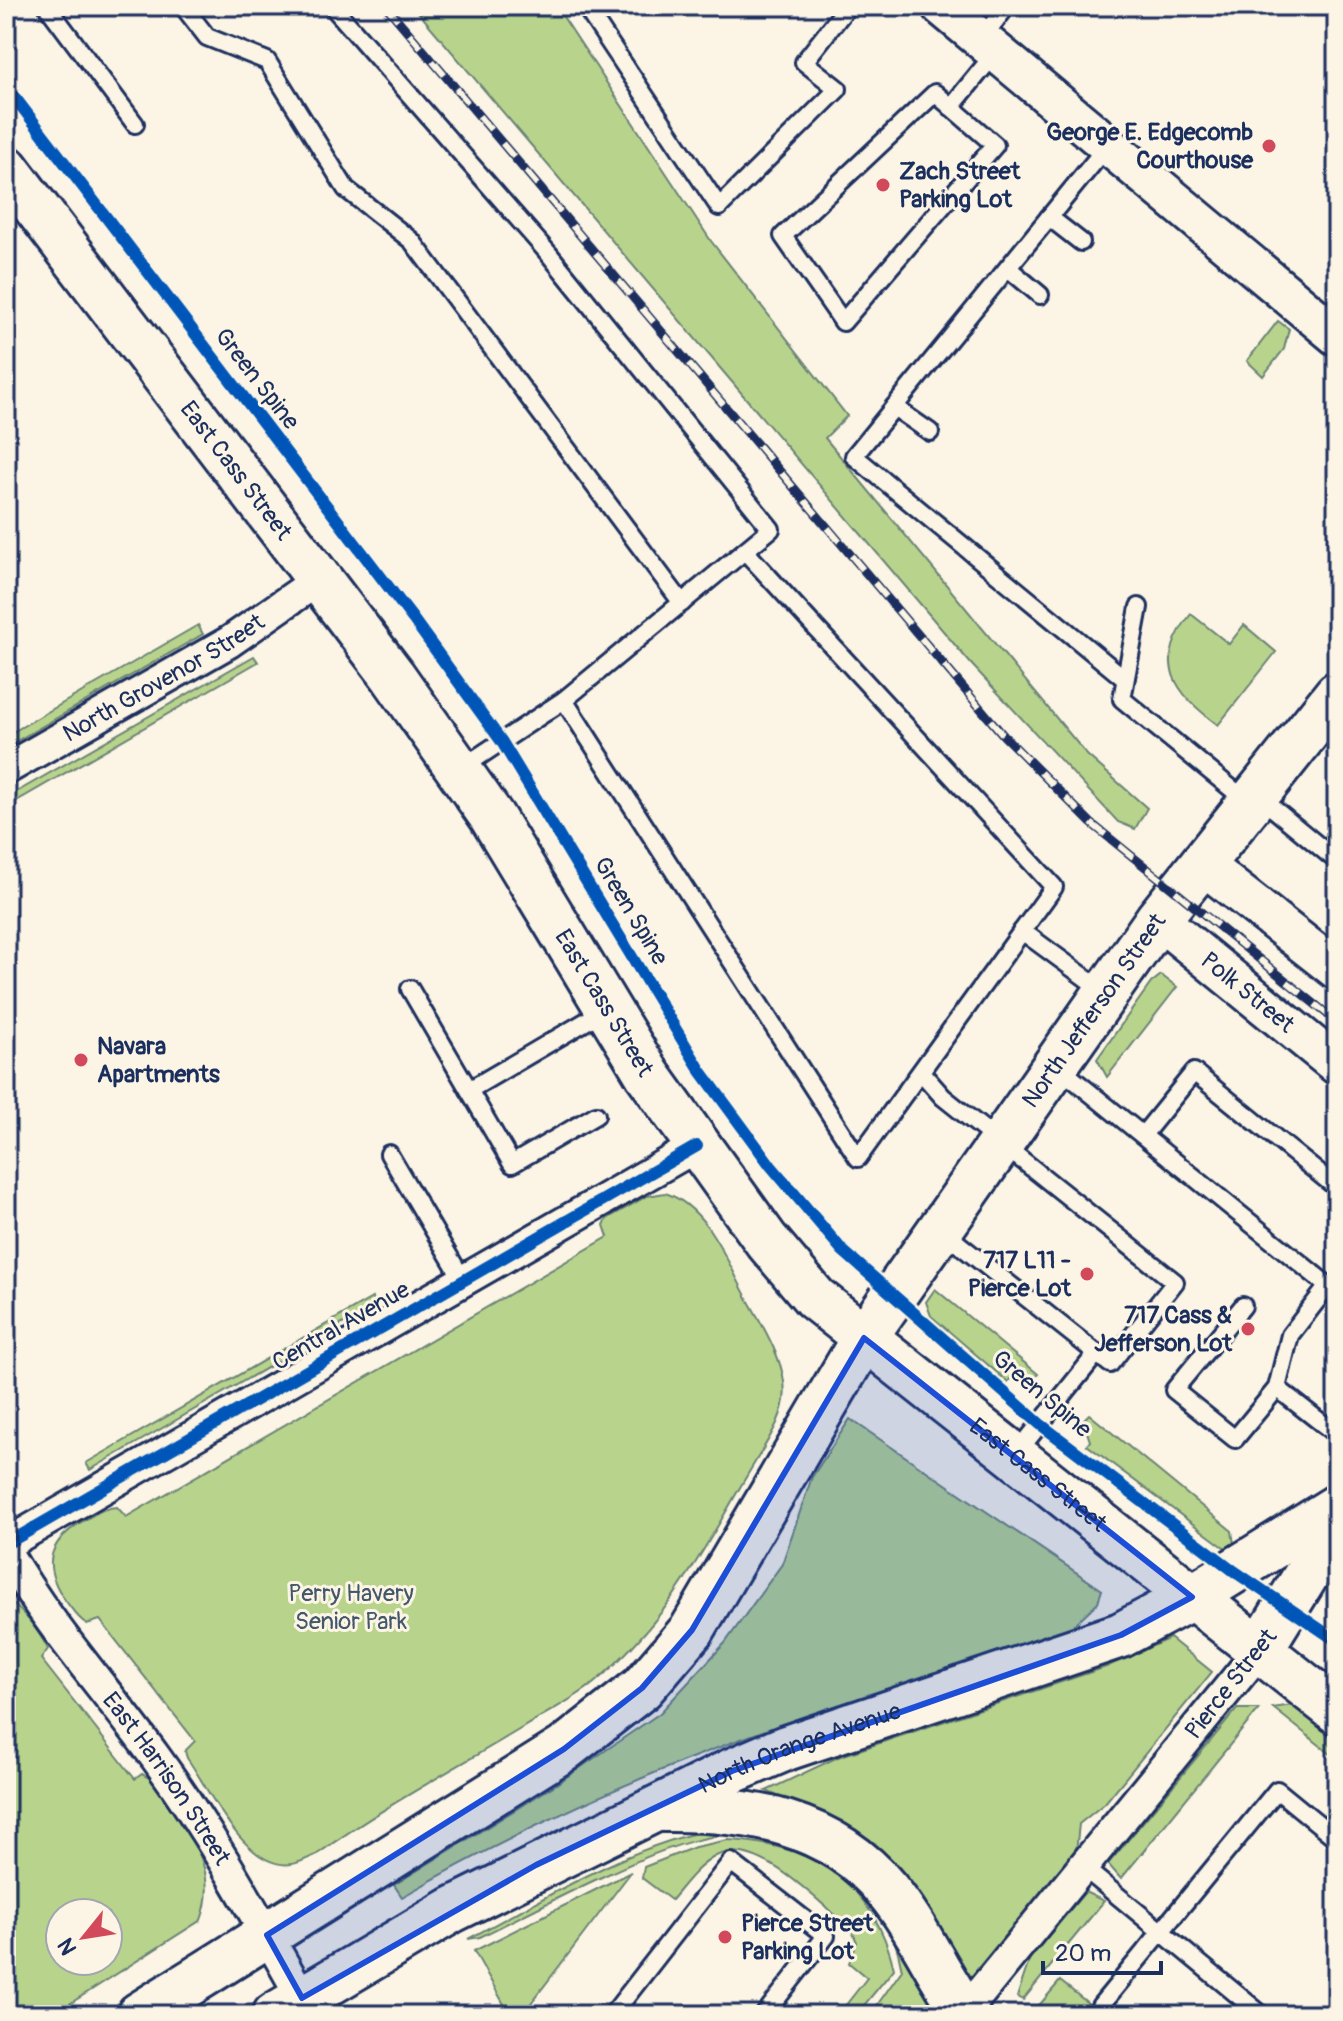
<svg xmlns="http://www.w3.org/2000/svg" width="1343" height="2021" font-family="Pangolin,sans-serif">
<rect width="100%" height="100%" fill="#fcf5e5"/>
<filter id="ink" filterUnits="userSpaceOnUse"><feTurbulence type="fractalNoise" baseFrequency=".0125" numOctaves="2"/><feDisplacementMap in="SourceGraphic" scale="16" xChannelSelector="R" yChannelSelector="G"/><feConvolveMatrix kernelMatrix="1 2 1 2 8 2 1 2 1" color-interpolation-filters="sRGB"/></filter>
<g filter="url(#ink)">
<g fill="#b8d48c" stroke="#6a8275" stroke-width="2" fill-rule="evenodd">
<polygon points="413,6 556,6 711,241 847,416 825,438 1087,755 1147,808 1135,829 1118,822 972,665"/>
<polygon points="1278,321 1289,329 1284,349 1263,376 1247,361"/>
<path d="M 1191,614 L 1229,644 L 1244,625 L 1276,652 L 1218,725 C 1174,692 1152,663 1191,614 Z"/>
<polygon points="198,625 203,634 6,747 6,736"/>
<polygon points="254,656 258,662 6,807 6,798"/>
<polygon points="1161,975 1177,987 1107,1077 1097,1059 1151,983"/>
<path d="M 665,1193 C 709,1207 729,1267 751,1305 C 808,1403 786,1406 735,1496 C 694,1568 659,1628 594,1683 C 573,1700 545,1713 522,1728 C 454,1769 381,1808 316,1855 C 308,1858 300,1863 292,1864 C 245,1871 210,1790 187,1758 L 185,1751 L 195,1741 L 100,1620 L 87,1624 C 77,1618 72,1609 65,1600 C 39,1563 50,1539 88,1518 C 97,1513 106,1507 117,1507 L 126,1517 L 608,1237 L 604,1225 L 607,1219 L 647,1196 Z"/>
<polygon points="935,1289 1038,1374 1033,1379 1010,1379 1008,1382 931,1316 926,1302"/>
<polygon points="372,1298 375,1305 90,1470 86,1463"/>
<polygon points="1089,1414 1232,1531 1234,1544 1226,1548 1221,1545 1087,1445 1090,1441 1083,1420"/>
<path d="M 850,1419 L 1102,1590 L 1098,1602 L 1071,1628 C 974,1663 874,1691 777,1726 C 647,1772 521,1828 402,1897 L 394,1885 L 555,1785 L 660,1713 L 725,1643 L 782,1564 L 812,1477 Z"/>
<path d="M 6,1598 C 23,1611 38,1630 48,1649 L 41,1659 L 135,1779 L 142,1774 L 153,1780 C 182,1826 222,1864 201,1920 L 52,2015 L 6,2015 ZM 60,1913 L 108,1913 L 108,1961 L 60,1961 Z"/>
<polygon points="1170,1638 1212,1672 1105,1803 1079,1824 1074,1871 978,1977 964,1979 830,1818 766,1791 838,1757 1106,1667"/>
<polygon points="1292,1705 1337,1742 1337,1759 1273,1708"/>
<polygon points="1237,1709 1259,1709 1121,1879 1108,1864"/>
<path d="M 739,1826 C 837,1834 872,1876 914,1960 C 922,1976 938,1998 940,2015 L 870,2015 L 902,1970 C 894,1927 874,1889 837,1864 C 757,1810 686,1838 606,1875 C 564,1894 522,1916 480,1937 L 468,1939 C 546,1898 651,1832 739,1826 Z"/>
<path d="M 728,1840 C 813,1844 874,1883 894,1969 L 856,2015 L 838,2015 L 867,1978 L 849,1963 L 857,1942 L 852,1931 C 822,1905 758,1835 716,1856 C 697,1866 684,1885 671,1900 L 642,1878 L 644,1867 L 695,1847 Z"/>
<polygon points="631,1872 522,2015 510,2015 474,1951"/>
<polygon points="1085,1892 1104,1901 1023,2000 1017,1997 1030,1958"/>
<polygon points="1060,1981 1089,2004 1080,2015 1043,2015 1036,2009"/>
</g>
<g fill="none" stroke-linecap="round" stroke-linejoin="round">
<g stroke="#1b2f5e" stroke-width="22">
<g id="service">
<polyline points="47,6 135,124"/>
<polyline points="183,6 207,37 267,61 346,189 412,241 682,603"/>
<polyline points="332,6 549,254 771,529 564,700 460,769"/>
<polyline points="585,6 719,207 838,89 804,62 848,6"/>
<polyline points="981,39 1007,6"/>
<polygon points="935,93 995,145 843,322 783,236"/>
<polyline points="951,107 996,52"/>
<polyline points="1108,145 854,456 1125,679"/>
<polyline points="1049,217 1081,242"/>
<polyline points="1008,268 1040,295"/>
<polyline points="894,407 930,432"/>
<polyline points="1139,607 1122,699 1249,803"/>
<polyline points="564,700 858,1158 1054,887 745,551"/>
<polyline points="1258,796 1337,861"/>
<polyline points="1022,931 1105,992"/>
<polyline points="410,989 469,1090 607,1009"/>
<polyline points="1057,1066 1337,1293"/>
<polyline points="921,1072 943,1097 1175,1282 1110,1364 941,1230"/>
<polyline points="469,1090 512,1164 596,1115"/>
<polyline points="1143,1135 1194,1072 1337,1188"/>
<polyline points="389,1154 463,1280"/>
<polyline points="1243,1306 1174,1390 1235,1439 1277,1388 1290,1335 1328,1286"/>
<polyline points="1277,1388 1337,1435"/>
<polyline points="1015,1455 1097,1353"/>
<polyline points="1084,1868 1262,2015"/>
<polyline points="612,2015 731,1862 826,1936 764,2015"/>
<polyline points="1111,2015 1100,2006 1277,1790 1337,1839"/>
</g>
</g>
<g stroke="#1b2f5e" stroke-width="36">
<g id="minor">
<path id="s1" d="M 6,769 L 229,642 L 318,580"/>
<polyline points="6,1544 697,1146"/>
<path id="s2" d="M 6,1552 C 49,1627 106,1689 156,1758 C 215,1839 262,1927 311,2013"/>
<polyline points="962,2015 1260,1650"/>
</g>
</g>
<g stroke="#1b2f5e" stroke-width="44">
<g id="tertiary">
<polyline points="941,6 1337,336"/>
<polyline points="1202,864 1337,970"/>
<path id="s3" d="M 1158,919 L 1337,1065"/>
</g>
</g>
<g stroke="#1b2f5e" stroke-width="50">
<g id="secondary">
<path id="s4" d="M 6,168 L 393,676 L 492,817 L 648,1075 L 766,1240 L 815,1298 L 1337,1711"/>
<polyline points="1260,1650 1337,1525"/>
<path d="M 664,1809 C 747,1808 831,1821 887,1890 C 918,1927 938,1975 967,2015"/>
<path id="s5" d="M 139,2015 L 564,1749 L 642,1688 L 692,1630 L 864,1338 L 1158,919 L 1337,694"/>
<path id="s6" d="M 275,2015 L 452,1910 L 732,1771 L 786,1748 L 1121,1635 L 1192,1597 L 1337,1507"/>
</g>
</g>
<use href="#service" stroke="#fcf5e5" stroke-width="16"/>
<use href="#minor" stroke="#fcf5e5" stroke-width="30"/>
<use href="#tertiary" stroke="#fcf5e5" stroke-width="38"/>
<use href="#secondary" stroke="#fcf5e5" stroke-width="44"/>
<g stroke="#1b2f5e" stroke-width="9">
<polyline id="rail" points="386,6 1004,736 1091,823 1337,1022"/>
</g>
<use href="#rail" stroke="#fcf5e5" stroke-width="6" stroke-dasharray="18" stroke-linecap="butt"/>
<g stroke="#fcf5e5" stroke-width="17">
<g id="cycleway">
<polyline points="6,86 413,619 502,742 701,1071 771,1166 842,1250 1040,1424 1234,1571 1337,1641"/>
<polyline points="6,1544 697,1146"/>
</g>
</g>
<use href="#cycleway" stroke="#0057b8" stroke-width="12"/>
</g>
</g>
<path fill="#1d4ed8" fill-opacity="0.2" stroke="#1d4ed8" stroke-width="6" stroke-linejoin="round" d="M 864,1338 L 1192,1597 L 1121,1635 L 732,1771 L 536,1865 L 302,1998 L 267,1935 L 564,1749 L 642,1688 L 692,1630 Z"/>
<g fill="#d1495b" stroke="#fcf5e5" stroke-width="3">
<circle cx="1269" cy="146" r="8"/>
<circle cx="883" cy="185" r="8"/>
<circle cx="81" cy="1060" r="8"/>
<circle cx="1087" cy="1274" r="8"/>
<circle cx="1248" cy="1329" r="8"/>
<circle cx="725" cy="1937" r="8"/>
</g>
<g text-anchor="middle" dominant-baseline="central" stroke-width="6" stroke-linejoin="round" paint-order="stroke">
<g font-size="24" font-weight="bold" fill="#1b2f5e" stroke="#fcf5e5" text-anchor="end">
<text x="1253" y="132">George E. Edgecomb<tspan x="1253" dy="28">Courthouse</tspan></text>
<text x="899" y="171" text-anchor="start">Zach Street<tspan x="899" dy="28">Parking Lot</tspan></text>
<text x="97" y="1046" text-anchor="start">Navara<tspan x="97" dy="28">Apartments</tspan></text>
<text x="1071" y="1260">717 L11 -<tspan x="1071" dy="28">Pierce Lot</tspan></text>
<text x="1232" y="1315">717 Cass &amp;<tspan x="1232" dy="28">Jefferson Lot</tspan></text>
<text x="741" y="1923" text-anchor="start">Pierce Street<tspan x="741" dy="28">Parking Lot</tspan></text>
</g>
<g font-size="24" fill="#1b2f5e" stroke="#fcf5e5">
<text transform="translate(257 379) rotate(52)">Green Spine</text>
<text stroke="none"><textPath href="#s4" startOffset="380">East Cass Street</textPath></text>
<text stroke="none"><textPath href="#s1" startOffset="182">North Grovenor Street</textPath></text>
<text transform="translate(631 911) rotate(59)">Green Spine</text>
<text stroke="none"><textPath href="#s3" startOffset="116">Polk Street</textPath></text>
<text stroke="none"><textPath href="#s4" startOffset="1028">East Cass Street</textPath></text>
<text stroke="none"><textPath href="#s5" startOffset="1416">North Jefferson Street</textPath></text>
<text transform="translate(341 1326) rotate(-30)">Central Avenue</text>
<text transform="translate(1042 1394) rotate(40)">Green Spine</text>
<text stroke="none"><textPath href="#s4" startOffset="1676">East Cass Street</textPath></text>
<text transform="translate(1231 1684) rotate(-52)">Pierce Street</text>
<text stroke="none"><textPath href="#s6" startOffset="590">North Orange Avenue</textPath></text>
<text stroke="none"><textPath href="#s2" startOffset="278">East Harrison Street</textPath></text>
</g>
<g font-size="24" fill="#42586a" stroke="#fcf5e5">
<text x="351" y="1593">Perry Havery<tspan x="351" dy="28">Senior Park</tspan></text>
</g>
</g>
<rect width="1343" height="2021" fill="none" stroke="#fcf5e5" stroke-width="32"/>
<rect x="16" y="16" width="1311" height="1989" fill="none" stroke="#1b2f5e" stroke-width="3" filter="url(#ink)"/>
<g transform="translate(84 1937) rotate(240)"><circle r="38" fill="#fcf5e5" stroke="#a2a6af" stroke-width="2"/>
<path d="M0-6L14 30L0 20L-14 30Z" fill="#d1495b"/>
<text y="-12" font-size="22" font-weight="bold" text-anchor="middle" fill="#1b2f5e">N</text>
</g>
<path d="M1043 1961v12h118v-12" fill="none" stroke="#1b2f5e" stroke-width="4"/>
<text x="1055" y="1961" font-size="24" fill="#1b2f5e" stroke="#fcf5e5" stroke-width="6" paint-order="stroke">20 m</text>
</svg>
